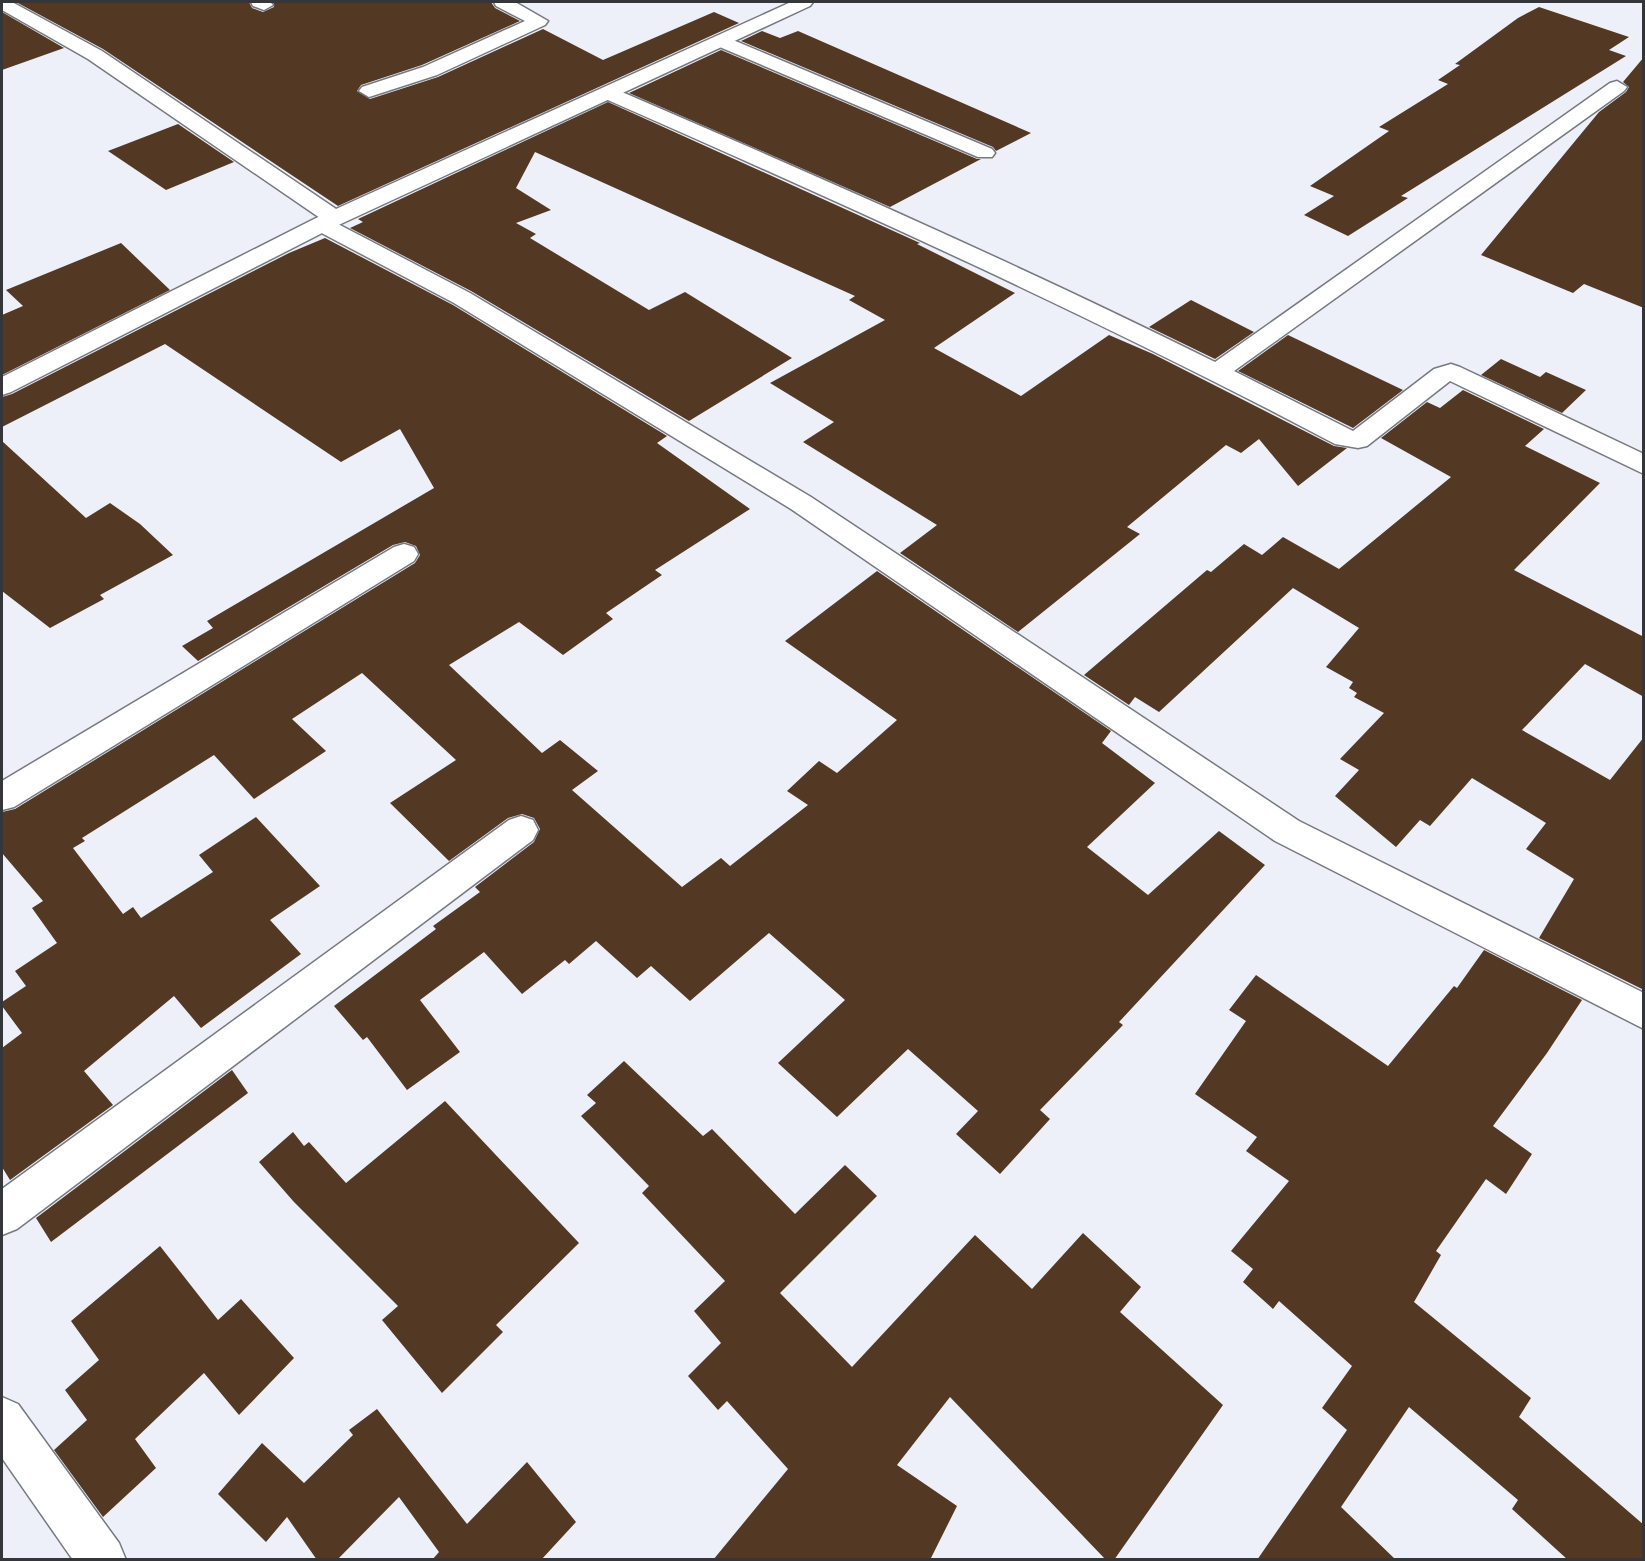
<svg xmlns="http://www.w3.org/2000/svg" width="1645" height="1561" font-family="'Work Sans',sans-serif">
<rect width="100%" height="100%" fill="#edf0f9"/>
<g fill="#533824">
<polygon points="16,2 249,2 252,8 263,12 274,7 273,2 491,2 495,8 520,21 422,65 361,85 357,91 370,99 438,77 543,29 603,60 714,12 739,23 338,206 103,49"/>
<polygon points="1539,7 1629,37 1609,50 1626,56 1401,196 1408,198 1348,236 1304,215 1334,196 1310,186 1389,131 1379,127 1448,84 1438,80 1460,65 1455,64 1518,18"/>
<polygon points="2,12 64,48 2,70"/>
<polygon points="762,31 780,38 798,31 1031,133 996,151 993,147 741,41"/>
<polygon points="721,50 977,159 981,159 890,207 629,93"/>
<polygon points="1644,57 1644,308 1584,284 1573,293 1481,255 1599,112 1626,92 1629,87 1623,82"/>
<polygon points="608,102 920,243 917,244 1015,293 934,348 1021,396 1109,335 1153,354 1334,446 1347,448 1298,486 1259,439 1241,453 1226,445 1127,527 1140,534 1018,632 900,553 937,525 803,442 834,422 770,383 885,320 849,300 855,296 535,152 516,188 551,210 516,223 536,234 530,238 649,310 685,292 792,358 689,421 471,291 350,228 363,222 358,219"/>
<polygon points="178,124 234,162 166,190 108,151"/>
<polygon points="325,238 453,305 667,436 657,443 750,509 655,570 662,575 606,613 613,619 563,655 519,622 449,665 542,753 560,740 598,771 572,790 682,887 721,858 730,866 808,805 787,791 819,761 837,773 897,720 785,641 877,571 1111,731 1102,743 1155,783 1087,847 1148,895 1219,831 1265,865 1119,1022 1123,1025 1040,1110 1050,1119 1000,1174 956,1134 978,1111 908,1049 837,1117 778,1063 845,1000 769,933 690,1001 651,966 637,978 596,941 569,964 565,960 522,994 484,952 420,1000 460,1052 407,1090 367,1037 363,1040 334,1006 436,929 433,926 480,892 475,887 534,842 540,829 534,818 522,814 508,818 449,861 390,803 456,760 362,673 292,719 326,751 254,799 214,755 82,838 85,841 73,848 123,914 133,907 141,918 213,872 199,855 256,817 320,886 270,920 301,954 201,1028 174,996 84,1071 113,1105 10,1180 2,1167 2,1048 22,1033 2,1006 2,1002 26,986 15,971 57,943 32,908 43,901 2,853 2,812 15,809 415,563 420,555 416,546 405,542 393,545 198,661 182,646 213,628 207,621 434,488 400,429 341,462 165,344 2,427 2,397 12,394 289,253"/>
<polygon points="121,243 170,290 2,375 2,315 23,306 6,290"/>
<polygon points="1191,300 1254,332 1215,359 1149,327"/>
<polygon points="1288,335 1403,390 1353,428 1238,371"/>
<polygon points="1501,359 1540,377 1546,372 1586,390 1562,413 1481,375"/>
<polygon points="1463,390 1544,429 1525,446 1600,483 1514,570 1644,637 1644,697 1585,664 1522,730 1610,780 1644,737 1644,990 1539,938 1574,879 1526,849 1546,823 1472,778 1430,826 1420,820 1396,847 1335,796 1359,770 1340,759 1384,713 1354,697 1357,693 1349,688 1353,682 1326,667 1359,628 1293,588 1159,712 1135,697 1129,705 1084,675 1207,570 1211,572 1244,544 1262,555 1283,537 1339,569 1451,477 1381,438 1427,402 1440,408"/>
<polygon points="2,441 86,518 110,503 140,524 173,555 100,595 104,599 50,628 2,591"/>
<polygon points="1484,950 1582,1000 1547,1053 1493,1126 1532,1154 1506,1194 1486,1179 1436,1251 1441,1255 1414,1302 1531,1398 1519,1417 1644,1525 1644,1560 1568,1560 1512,1509 1518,1500 1409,1407 1341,1507 1396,1560 1257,1560 1347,1430 1322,1408 1352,1366 1279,1301 1273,1309 1243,1282 1253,1269 1231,1251 1289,1181 1246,1151 1257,1137 1195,1094 1246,1021 1229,1010 1256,975 1388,1066 1454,986 1457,988"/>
<polygon points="624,1061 703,1136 712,1129 795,1214 845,1165 877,1196 780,1293 852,1367 975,1235 1032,1289 1083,1233 1141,1287 1120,1312 1223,1405 1114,1560 1106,1560 950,1397 897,1465 957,1506 930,1560 713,1560 788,1469 727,1401 718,1410 688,1376 721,1343 694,1311 725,1281 642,1193 649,1186 581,1116 596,1103 587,1095"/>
<polygon points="232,1070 248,1093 51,1242 36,1218"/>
<polygon points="445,1101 579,1243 496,1325 503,1332 442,1393 382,1320 398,1306 294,1202 259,1162 293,1132 304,1146 309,1142 346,1183"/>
<polygon points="160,1246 218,1320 241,1299 294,1358 239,1415 204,1373 135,1439 156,1468 103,1517 54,1450 87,1420 65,1390 99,1360 71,1321"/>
<polygon points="377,1409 467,1524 527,1462 576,1522 541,1560 432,1560 439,1552 399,1497 337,1560 317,1560 287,1517 266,1542 218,1494 262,1443 304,1483 353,1435 349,1430"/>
</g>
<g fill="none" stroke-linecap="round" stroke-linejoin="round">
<g stroke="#767980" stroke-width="3">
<g id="street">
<polygon points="2,2 12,2 102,51 342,213 345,218 338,224 470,293 811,497 1299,821 1644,993 1644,1029 1275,841 791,509 454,303 314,229 311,224 320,218 88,59 2,10"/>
<polygon points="251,2 270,2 273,5 264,10 253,6"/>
<polygon points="494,2 515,2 548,21 545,25 437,75 369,97 359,91 362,87 423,67 525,21 496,6"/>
<polygon points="721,35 992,149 995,153 992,157 978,157 715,45 712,41 715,37"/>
<path d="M 1617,81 L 1627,87 L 1624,91 L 1234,371 L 1353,431 L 1434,369 L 1451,364 L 1460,367 L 1644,454 L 1644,474 L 1450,381 L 1367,446 L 1358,448 L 1335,444 C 1095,317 849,206 601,97 L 598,93 L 608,87 L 615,89 C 817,176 1018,264 1215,362 L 1610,83 Z"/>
<polygon points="404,544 414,547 418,554 414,561 14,807 2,810 2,781 394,547"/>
<polygon points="521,816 533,820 538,830 533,840 17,1229 2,1235 2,1189 509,820"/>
<polygon points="2,1397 18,1404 119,1543 126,1560 73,1560 2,1458"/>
</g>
</g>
<g stroke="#767980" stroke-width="3">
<polygon id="secondary" points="791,2 813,2 810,6 330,229 11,392 2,395 2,377 314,219"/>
</g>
<use href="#street" fill="#fff" fill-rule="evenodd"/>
<use href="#secondary" fill="#fff" fill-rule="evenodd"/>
</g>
<rect width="1645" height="1561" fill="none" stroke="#343639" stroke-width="6"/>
</svg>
